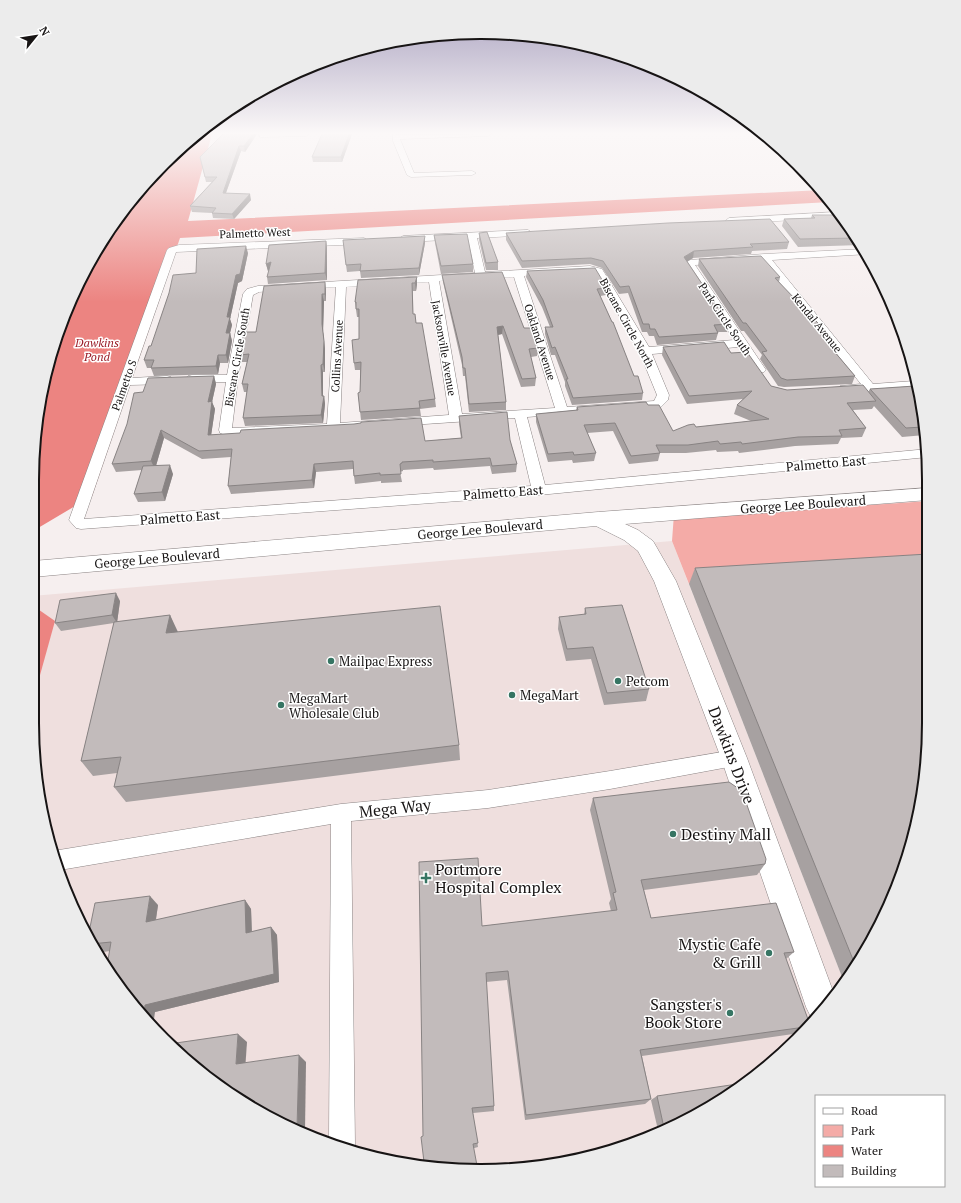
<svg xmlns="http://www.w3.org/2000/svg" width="961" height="1203" font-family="'PT Serif',serif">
<rect width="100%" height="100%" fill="#f6efef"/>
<polygon fill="#efdfde" points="672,541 844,982 776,1060 705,1111 596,1156 480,1171 364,1156 256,1111 163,1039 92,947 47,838 32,722 32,596"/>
<polygon fill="#f4aba7" points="928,501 928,570 689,584 672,541 674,514 886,504"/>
<g fill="#ec8481">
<polygon points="198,134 212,134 188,221 822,190 830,202 180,238 92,496 33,531 33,451 56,336 92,256 143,185 185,143"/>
<polygon points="32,605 55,621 32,704"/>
</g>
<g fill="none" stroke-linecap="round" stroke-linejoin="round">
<g stroke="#8b8484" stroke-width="1">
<g id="minor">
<polygon points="259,134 310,134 306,136 263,137 260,137"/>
<polygon points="393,134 400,135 492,134 488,136 400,139 414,173 472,171 476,173 472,175 411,177 407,175 393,141"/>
<polygon points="838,212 841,217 729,224 725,221 729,218"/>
<path d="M 528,230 L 533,233 L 531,235 L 477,238 L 485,272 L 590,266 L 602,269 L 649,347 L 734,340 L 684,264 L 690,260 L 764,254 L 864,249 L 868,254 L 772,260 L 873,384 L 914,381 L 916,388 L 870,392 L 840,392 L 838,389 L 840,386 L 861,384 L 762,261 L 695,265 L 766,370 L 764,372 L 756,372 L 739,347 L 652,354 L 669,395 L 668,400 L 661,407 L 527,417 L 545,485 L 928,449 L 928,457 L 539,495 L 81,529 L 76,528 L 69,520 L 167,250 L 169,248 L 179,245 L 364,238 L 369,241 L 364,244 L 176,252 L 132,378 L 167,376 L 171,377 L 173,380 L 171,383 L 167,384 L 130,385 L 84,519 L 531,486 L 515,418 L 231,437 L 220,433 L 219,430 L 226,382 L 192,383 L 188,382 L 186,379 L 188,376 L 192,375 L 227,375 L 243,294 L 247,289 L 258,286 L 475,273 L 468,239 L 403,242 L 398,239 L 403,236 ZM 590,272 L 595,273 L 639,351 L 657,395 L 654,401 L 567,407 L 524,276 ZM 514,277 L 555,408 L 462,414 L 439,281 ZM 429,282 L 449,415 L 340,423 L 346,287 ZM 336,287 L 327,424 L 232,428 L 238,378 L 253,295 L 259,292 Z"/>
<polygon points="734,750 741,752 743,758 741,764 734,766 610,789 488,808 351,821 355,1146 353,1151 329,1141 331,824 60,870 53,851 341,804 488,790 610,771"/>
</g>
</g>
<g stroke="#8b8484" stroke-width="1">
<polygon id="secondary" points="928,488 928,500 625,524 638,530 653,541 676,581 747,758 834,994 812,1019 806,1007 721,758 654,581 638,551 624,540 596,526 33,577 33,561 598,512"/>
</g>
<use href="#minor" fill="#fff" fill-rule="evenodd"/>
<use href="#secondary" fill="#fff" fill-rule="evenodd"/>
</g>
<g fill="#a7a1a1">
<polygon points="257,134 245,152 241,151 226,193 251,200 234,219 213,218 212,213 192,212 190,206 212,182 206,182 200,157"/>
<polygon points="352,134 342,162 313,162 312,157"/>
<polygon points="812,215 839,215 861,245 798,247 782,226 784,219 811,218"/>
<polygon points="479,233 498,262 498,270 486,270 479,240"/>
<polygon points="506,233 789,242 787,249 752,251 751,254 693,258 687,261 729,324 727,332 718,332 718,333 716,340 657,345 654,336 649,336 647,332 642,332 628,293 619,294 602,268 590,264 522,268 506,240"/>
<polygon points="434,235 473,264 473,272 441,274 435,243"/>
<polygon points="326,241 327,248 327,280 268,284 267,277 269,271 268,271 266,264"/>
<polygon points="425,243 419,275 361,278 360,271 347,272 346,265"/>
<polygon points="248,253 242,281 238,283 230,319 232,325 230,333 232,341 228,363 220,363 218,374 154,376 151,368 147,368 144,360 151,346 196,273"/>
<polygon points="699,259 780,277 779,282 833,344 831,348 855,376 852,384 784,387 778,386 760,359 762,355 744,331 741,331 698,266"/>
<polygon points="527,271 607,288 606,295 600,296 634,376 643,393 642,400 572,405 565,386 565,382 555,355 551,355 545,334 545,327 550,327 542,307 526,277"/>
<polygon points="442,275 524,328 538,348 537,356 531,357 536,378 535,386 521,387 502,334 498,335 506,402 506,410 469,412 465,376 463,376 462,365 443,282"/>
<polygon points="417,277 417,284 416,291 413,291 413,314 416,323 435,399 436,407 420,409 421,416 361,420 358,393 360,392 360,370 355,370 354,363 359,339 359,317 357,317 355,302"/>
<polygon points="326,289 326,301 324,301 323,332 325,349 325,372 323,372 323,396 324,396 325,404 323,423 245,426 243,418 247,392 244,392 242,384 247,362 242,362 240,355 256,332"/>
<polygon points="663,347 731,353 771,386 787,390 868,392 870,389 915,386 925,435 902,437 874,406 872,409 853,410 866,428 862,437 841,438 838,444 795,446 739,453 738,451 717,452 716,450 686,453 660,453 658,461 629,464 613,431 587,433 596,453 594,461 573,463 572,460 548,462 536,422 536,414 576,410 577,407 648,405 673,431 696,427 751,421 734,414 737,405 743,399 687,404 662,355"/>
<polygon points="214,376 216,384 212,402 215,409 211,435 425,441 461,438 459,424 459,416 510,440 517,464 516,472 492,474 490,466 434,470 433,468 403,470 403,471 400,472 402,482 381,483 381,481 355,484 353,469 316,472 314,488 231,494 228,486 231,457 202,459 164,438 156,466 173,474 165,501 138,502 134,494 142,470 116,472 112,464 143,392"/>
<polygon points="695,568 895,894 853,972 844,982 689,584"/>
<polygon points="120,601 117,622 170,615 177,632 459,745 460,760 126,802 114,787 117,773 93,776 81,761 114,623 61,631 55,623"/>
<polygon points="585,608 649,689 646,701 604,705 591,659 566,661 558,629 559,617 584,615"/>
<polygon points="593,798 765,864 757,875 644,890 651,918 794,952 786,959 809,1022 800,1033 642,1056 651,1099 645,1104 525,1120 507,980 486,982 494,1106 494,1111 473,1113 478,1147 424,1162 423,1136 482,926 611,911 609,903 611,899 590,810"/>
<polygon points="245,900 251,909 252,932 271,927 277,935 279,982 155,1012 110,951 97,953 92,947 88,937 158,905 156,920"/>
<polygon points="657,1096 705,1111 658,1130 651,1100"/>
</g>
<g fill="#888383">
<polygon points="253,134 257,134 245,152 244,146"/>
<polygon points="349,134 352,134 342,162 341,157"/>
<polygon points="239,146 241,151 224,198 223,193"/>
<polygon points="250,194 251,200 234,219 232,214"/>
<polygon points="425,236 425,243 419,275 419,268"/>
<polygon points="326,241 327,248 327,280 325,273"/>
<polygon points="246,246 248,253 242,281 238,283 230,319 232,325 230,333 232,341 228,363 226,355 227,317 236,275"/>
<polygon points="694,251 693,258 683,264 684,257"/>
<polygon points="271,262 273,269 268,271 266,264"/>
<polygon points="417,277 417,284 416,291 415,283"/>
<polygon points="325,282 326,289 326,301 325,294"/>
<polygon points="322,294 324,301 323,332 325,349 325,372 323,364 322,324"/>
<polygon points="503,326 502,334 497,335 497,327"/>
<polygon points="218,355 220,363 218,374 216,366"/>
<polygon points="321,365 323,372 323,402 324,396 325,404 323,423 321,415"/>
<polygon points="214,376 216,384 212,402 215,409 210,443 208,435 208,402"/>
<polygon points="161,430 164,438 155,469 151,461"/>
<polygon points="314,464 316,472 314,488 312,480"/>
<polygon points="170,465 173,474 165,501 162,492"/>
<polygon points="116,593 120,601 117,623 112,615"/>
<polygon points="170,615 178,632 175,650 166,633"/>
<polygon points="150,896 158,905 154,931 146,922"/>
<polygon points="245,900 251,909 252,941 246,933"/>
<polygon points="271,927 277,935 279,982 155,1012 153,1026 144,1014 145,1005"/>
<polygon points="238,1034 247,1042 245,1071 236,1064"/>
<polygon points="299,1055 306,1062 305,1131 297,1128"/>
</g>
<g fill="#c2bbbb" stroke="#888383">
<polygon points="223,134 253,134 244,146 239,146 223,193 250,194 232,214 212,213 216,208 190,206 217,177 205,177 200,157"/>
<polygon points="322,134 349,134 341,157 312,157"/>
<polygon points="812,215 839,215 856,238 800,239 784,219 815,218"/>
<polygon points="770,219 789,242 750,244 753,247 694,251 684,257 729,324 714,325 718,333 659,337 655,329 650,329 649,324 643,324 629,286 620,287 603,261 591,258 522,261 506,233 668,223"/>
<polygon points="487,232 498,262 486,263 479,233"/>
<polygon points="467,234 473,264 441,266 434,235"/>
<polygon points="425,236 419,268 360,271 361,264 346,265 343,240"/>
<polygon points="326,241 325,273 267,277 271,262 266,264 269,245"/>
<polygon points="246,246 240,274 236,275 227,317 230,317 226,333 230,333 226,355 218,355 216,366 151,368 154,360 144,360 149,346 151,346 169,293 173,275 196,273 197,249"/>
<polygon points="761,256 780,277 775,278 817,322 833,344 828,344 855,376 787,380 781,378 762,352 767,351 746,323 743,323 699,259"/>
<polygon points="595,268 607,288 597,289 612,322 613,322 634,376 638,376 643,393 573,398 566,379 568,379 555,347 552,348 545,327 553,327 543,300 527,271"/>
<polygon points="502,272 524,328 531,328 538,348 529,349 536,378 522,379 503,326 497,327 506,402 469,404 465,368 463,368 462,357 442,275"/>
<polygon points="417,277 415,283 412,283 413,314 415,314 416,323 422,323 435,399 419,401 420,408 360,412 358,393 360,392 361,362 354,363 352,340 359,339 359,309 356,309 356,302 355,302 358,280"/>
<polygon points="325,282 325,294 322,294 322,324 324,341 323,364 321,365 322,396 324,396 321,415 243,418 248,384 242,384 249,354 240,355 244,332 256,332 264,286"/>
<polygon points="724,342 731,353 747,352 771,386 787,390 863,385 876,401 847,403 866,428 839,430 842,436 798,437 742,444 741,442 720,444 718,441 688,445 656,445 660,453 631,456 615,423 584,425 596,453 574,455 573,452 548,454 536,414 578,410 577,407 646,402 648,405 659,405 673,431 688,425 694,424 696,427 769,419 737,405 752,391 689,396 663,347"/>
<polygon points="214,376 208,402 212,401 208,435 240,433 241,430 354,424 361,423 361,422 421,418 425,441 462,438 459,416 507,412 510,440 517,464 492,466 490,458 433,462 433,460 402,462 402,463 400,464 401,474 380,475 380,473 354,476 353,461 314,464 312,480 228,486 232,449 199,451 161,430 151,461 112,464 127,424 134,393 143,392 148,378"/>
<polygon points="915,386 923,427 906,428 870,389"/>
<polygon points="170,465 162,492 134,494 143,466"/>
<polygon points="928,554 929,723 920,810 895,894 856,967 695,568"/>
<polygon points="116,593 112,615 55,623 60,600"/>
<polygon points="622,605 649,689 607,693 593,647 567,649 559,617 586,614 585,608"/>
<polygon points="440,606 459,745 114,787 121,757 81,761 114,622 170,615 166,633"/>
<polygon points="729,782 742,791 766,859 765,864 641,880 651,918 776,903 794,952 784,953 809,1022 805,1027 640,1050 651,1099 526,1115 508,971 486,973 494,1106 472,1108 478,1143 473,1144 478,1171 422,1163 424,1162 421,1137 423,1136 419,862 478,858 482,926 617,910 613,893 616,892 593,798"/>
<polygon points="150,896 146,922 245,900 246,933 271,927 274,974 145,1005 144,1014 107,966 111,942 91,944 88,937 95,903"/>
<polygon points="238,1034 236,1064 299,1055 297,1128 256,1111 169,1044"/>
<polygon points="744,1083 705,1111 664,1128 657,1096"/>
</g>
<linearGradient id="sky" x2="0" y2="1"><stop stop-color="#a9a1bf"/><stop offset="0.44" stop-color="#fbf8f8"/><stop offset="1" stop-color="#fbf8f8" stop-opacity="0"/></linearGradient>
<rect width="961" height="302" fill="url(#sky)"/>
<g fill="#367563" stroke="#fff" stroke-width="1.5">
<circle cx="331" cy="661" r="4"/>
<circle cx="618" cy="681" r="4"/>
<circle cx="512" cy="695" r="4"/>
<circle cx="281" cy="705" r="4"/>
<circle cx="673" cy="834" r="4"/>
<path d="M424 872h4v4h4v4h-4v4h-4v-4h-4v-4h4z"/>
<circle cx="769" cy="953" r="4"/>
<circle cx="730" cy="1013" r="4"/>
</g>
<g text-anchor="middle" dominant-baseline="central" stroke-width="3" stroke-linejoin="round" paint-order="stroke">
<g font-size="11" fill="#171414" stroke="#fff">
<text transform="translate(255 233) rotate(-2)">Palmetto West</text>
<text transform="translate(725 319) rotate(56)">Park Circle South</text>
<text transform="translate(627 323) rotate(61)">Biscane Circle North</text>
<text transform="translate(817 323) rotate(51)">Kendal Avenue</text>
<text transform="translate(540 342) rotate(72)">Oakland Avenue</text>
<text transform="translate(444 348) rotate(80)">Jacksonville Avenue</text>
<text transform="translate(337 356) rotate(-87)">Collins Avenue</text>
<text transform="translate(237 357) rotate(-80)">Biscane Circle South</text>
<text transform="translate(124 385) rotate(-70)">Palmetto S</text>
</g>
<g font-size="12" font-style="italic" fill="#9b1f2a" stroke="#fff">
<text x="97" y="342">Dawkins<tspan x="97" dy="14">Pond</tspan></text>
</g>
<g font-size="13" fill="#171414" stroke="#fff">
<text transform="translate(826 463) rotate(-5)">Palmetto East</text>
<text transform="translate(503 492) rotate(-4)">Palmetto East</text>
<text transform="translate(803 504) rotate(-4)">George Lee Boulevard</text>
<text transform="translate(180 517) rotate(-4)">Palmetto East</text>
<text transform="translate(480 529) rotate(-5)">George Lee Boulevard</text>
<text transform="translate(157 558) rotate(-5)">George Lee Boulevard</text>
</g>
<g font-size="13" fill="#171414" stroke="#fff" text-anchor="start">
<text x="339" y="661">Mailpac Express</text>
<text x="626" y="681">Petcom</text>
<text x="520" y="695">MegaMart</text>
<text x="289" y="698">MegaMart<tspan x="289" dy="15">Wholesale Club</tspan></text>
</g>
<g font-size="16" fill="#171414" stroke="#fff">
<text transform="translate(732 755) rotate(69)">Dawkins Drive</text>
<text transform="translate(395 808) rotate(-6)">Mega Way</text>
</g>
<g font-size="16" fill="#171414" stroke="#fff" text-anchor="start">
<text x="681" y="834">Destiny Mall</text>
<text x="435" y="869">Portmore<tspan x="435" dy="18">Hospital Complex</tspan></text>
<text x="761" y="944" text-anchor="end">Mystic Cafe<tspan x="761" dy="18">&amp; Grill</tspan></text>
<text x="722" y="1004" text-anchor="end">Sangster's<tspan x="722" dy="18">Book Store</tspan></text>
</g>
</g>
<path d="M0 0H961V1203H0ZM480 39H481A441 441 0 0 1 922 480V723A441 441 0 0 1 481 1164H480A441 441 0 0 1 39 723V480A441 441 0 0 1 480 39Z" fill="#ececec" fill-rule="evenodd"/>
<path fill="none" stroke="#171414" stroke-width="2" d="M480 39H481A441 441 0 0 1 922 480V723A441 441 0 0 1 481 1164H480A441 441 0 0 1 39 723V480A441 441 0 0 1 480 39Z"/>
<rect x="815" y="1095" width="130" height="92" fill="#ffffff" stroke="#a2a1a1"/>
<rect x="823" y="1108" width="20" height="6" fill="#ffffff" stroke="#a2a1a1"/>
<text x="851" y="1115" font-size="12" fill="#171414">Road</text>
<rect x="823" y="1125" width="20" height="12" fill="#f4aba7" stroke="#a2a1a1"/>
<text x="851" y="1135" font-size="12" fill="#171414">Park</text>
<rect x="823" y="1145" width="20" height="12" fill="#ec8481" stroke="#a2a1a1"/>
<text x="851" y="1155" font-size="12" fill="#171414">Water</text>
<rect x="823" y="1165" width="20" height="12" fill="#c2bbbb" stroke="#a2a1a1"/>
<text x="851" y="1175" font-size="12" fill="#171414">Building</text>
<g transform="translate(36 36) rotate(60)" stroke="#ffffff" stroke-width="3" paint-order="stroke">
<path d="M0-3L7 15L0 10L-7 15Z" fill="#171414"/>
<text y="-6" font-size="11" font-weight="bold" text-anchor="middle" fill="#171414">N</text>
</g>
</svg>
